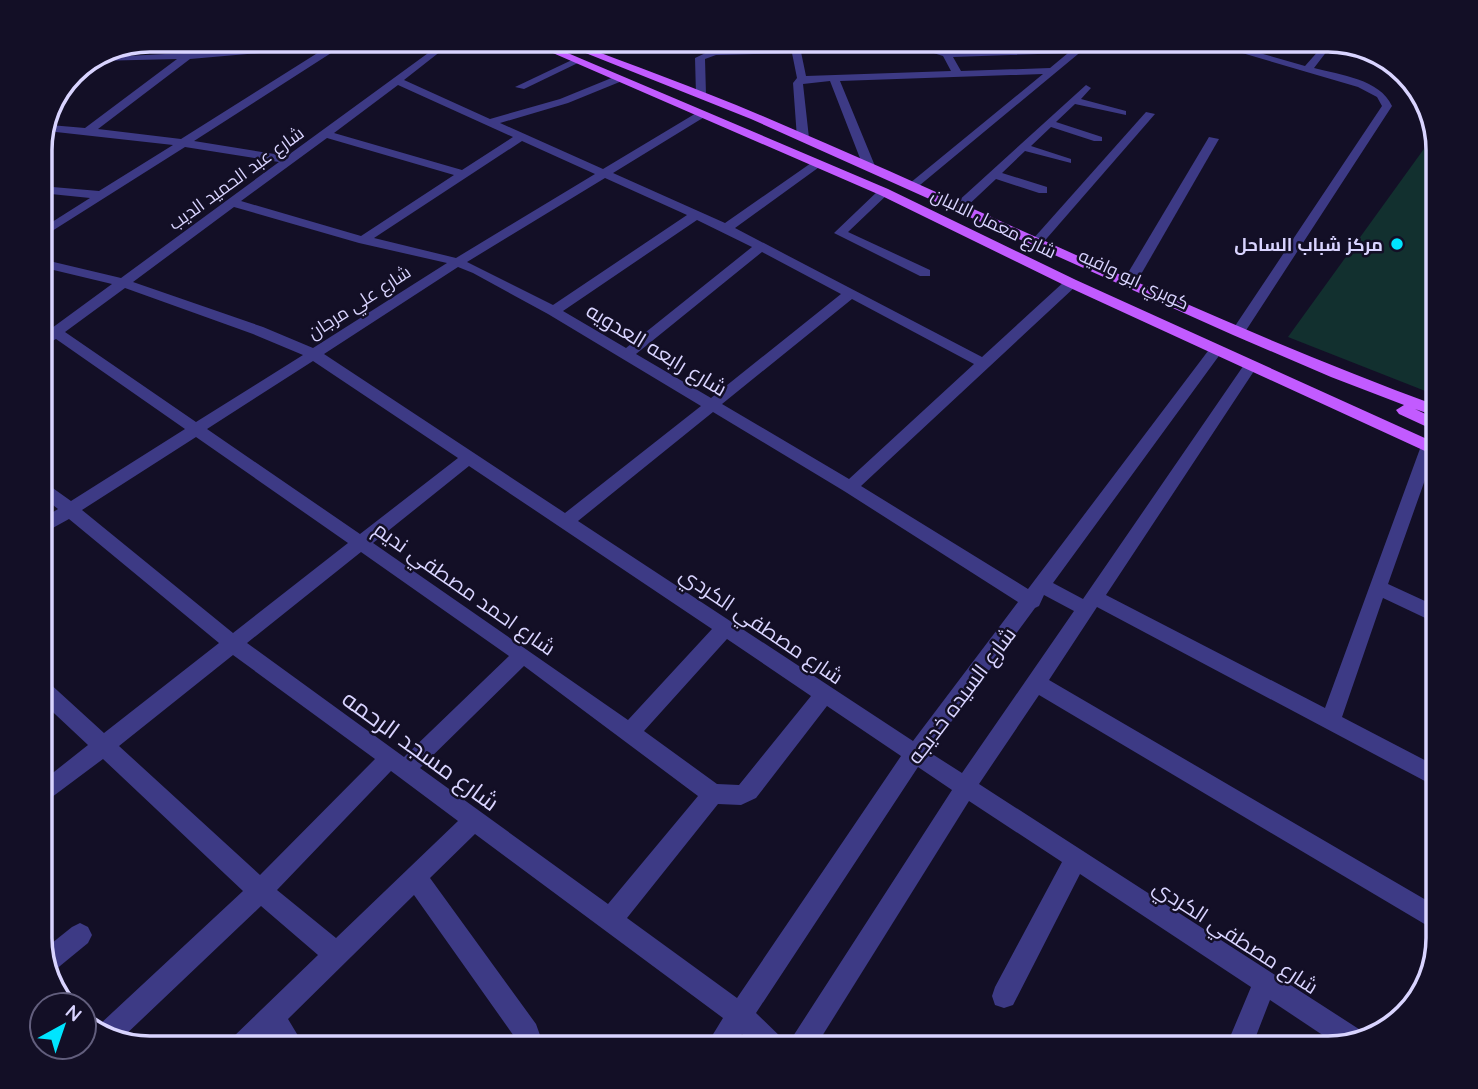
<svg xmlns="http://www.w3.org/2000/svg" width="1478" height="1089" font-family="Quicksand,Cairo,sans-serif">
<rect width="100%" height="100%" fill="#130f26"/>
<polygon fill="#12302f" points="1434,135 1438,151 1438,396 1288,337"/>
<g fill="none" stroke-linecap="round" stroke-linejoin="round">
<g fill="#3d3a85" fill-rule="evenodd">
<path d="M 326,40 L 380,40 L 342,46 L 194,141 L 287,156 L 446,40 L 455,40 L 404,80 L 490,119 L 560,99 L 614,77 L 622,77 L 622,81 L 568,103 L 500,123 L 603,169 L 698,112 L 706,112 L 706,116 L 613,173 L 725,223 L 814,161 L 822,161 L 822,165 L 735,228 L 982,357 L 1066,280 L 1076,280 L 1076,286 L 861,486 L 1028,589 L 1211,347 L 1221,347 L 1223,350 L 1221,353 L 1053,583 L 1083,599 L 1246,362 L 1256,362 L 1258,365 L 1256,368 L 1106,595 L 1325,708 L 1421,446 L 1423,442 L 1435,442 L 1437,446 L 1388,584 L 1438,607 L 1438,624 L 1383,598 L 1342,717 L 1438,767 L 1438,788 L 1097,607 L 1049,680 L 1438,907 L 1438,932 L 1039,695 L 979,784 L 1365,1033 L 1368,1039 L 1339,1046 L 1270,1000 L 1251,1049 L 1225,1049 L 1251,987 L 1080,874 L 1013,1005 L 1004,1008 L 995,1005 L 992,996 L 995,987 L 1062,862 L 969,801 L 814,1049 L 759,1049 L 742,1034 L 732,1049 L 704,1049 L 723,1018 L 475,834 L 430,878 L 536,1024 L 545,1049 L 519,1049 L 516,1039 L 414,895 L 288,1019 L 306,1049 L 278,1049 L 270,1036 L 257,1049 L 226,1049 L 230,1040 L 318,955 L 261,906 L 121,1039 L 97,1031 L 99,1025 L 243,891 L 103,759 L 40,806 L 40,783 L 88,745 L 40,700 L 40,679 L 47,681 L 104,733 L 219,643 L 69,519 L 40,535 L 40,520 L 58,509 L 40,495 L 40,479 L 71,501 L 185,429 L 56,339 L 41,347 L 41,336 L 112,284 L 41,267 L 41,259 L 121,278 L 279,162 L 185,147 L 41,238 L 41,229 L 90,198 L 41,193 L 41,186 L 99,191 L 173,145 L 47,131 L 50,125 L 85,128 L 177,59 L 96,61 L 107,57 L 203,52 ZM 327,47 L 181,139 L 98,129 L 190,59 ZM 398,85 L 513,137 L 462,170 L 334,133 ZM 327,138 L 454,175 L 361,236 L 241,201 ZM 522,141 L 595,174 L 456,258 L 374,238 ZM 605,178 L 687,215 L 553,305 L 467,262 ZM 234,207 L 359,243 L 447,263 L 313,348 L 263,327 L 133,282 ZM 697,220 L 752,247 L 626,348 L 563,311 ZM 762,252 L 841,294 L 711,398 L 636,354 ZM 458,267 L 473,273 L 548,314 L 701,406 L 565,513 L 324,354 ZM 125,288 L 253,334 L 303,355 L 196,422 L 65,332 ZM 852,299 L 974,364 L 849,479 L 722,404 ZM 313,361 L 458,458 L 360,534 L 207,429 ZM 713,412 L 844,491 L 1018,602 L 913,741 L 578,521 ZM 196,437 L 348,543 L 233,633 L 82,510 ZM 469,466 L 712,629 L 628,720 L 373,543 ZM 361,552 L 509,656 L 404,757 L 247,643 ZM 1044,595 L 1074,611 L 962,773 L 929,752 L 1035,608 L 1039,606 ZM 727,639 L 811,696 L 739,785 L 717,784 L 644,731 ZM 233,655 L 375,759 L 260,875 L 119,746 ZM 524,666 L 698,796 L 608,904 L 420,768 ZM 827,706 L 901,756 L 737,998 L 627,918 L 718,804 L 741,805 L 756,798 ZM 918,767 L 952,790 L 788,1044 L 756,1013 ZM 391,771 L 458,821 L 336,938 L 277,890 Z"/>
<path d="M 1084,40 L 1095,40 L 914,190 L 908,186 L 910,183 L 1043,74 L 840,81 L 875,166 L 869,169 L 863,166 L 830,81 L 803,84 L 809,138 L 803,141 L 797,138 L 793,83 L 797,78 L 792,53 L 716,55 L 705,59 L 706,95 L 701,98 L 696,95 L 695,58 L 714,49 L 922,43 L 948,51 L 1075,47 ZM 921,49 L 943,56 L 951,71 L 806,76 L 801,52 ZM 1068,53 L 1050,68 L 961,71 L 953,57 Z"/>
<path d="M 1198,40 L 1214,40 L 1305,66 L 1328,40 L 1334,42 L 1314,68 C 1340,75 1380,79 1392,106 L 1243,335 L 1238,336 L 1231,332 L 1382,106 L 1377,97 L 1358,87 Z"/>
<polygon points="574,59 582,61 524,89 515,87"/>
<polygon points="1086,85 1091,88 1081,99 1126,111 1126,115 1075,104 1056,122 1102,137 1102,141 1094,141 1051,127 1031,146 1071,159 1071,163 1025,151 1002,173 1047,187 1047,193 1039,193 996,179 963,210 955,210 955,204"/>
<polygon points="1146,112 1155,114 1041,245 1033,245 1033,239"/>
<polygon points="1209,137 1219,139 1136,283 1134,286 1124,286 1122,283"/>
<polygon points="880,189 890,192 848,232 930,270 930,276 920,276 834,233"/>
<polygon points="80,923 88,927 92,935 88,943 49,975 42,951 72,927"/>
</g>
<g fill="#c25bff" fill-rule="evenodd">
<polygon points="445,40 500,40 469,46"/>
<polygon points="523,40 537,40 888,189 1076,280 1438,444 1438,457 1066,286 880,195"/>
<path d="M 553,40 L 567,40 C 631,65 697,88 760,115 C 987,211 1207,321 1438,406 L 1438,417 L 1415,409 L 1438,420 L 1438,432 L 1399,414 L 1396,410 L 1404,405 L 1331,377 L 1233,335 L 751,119 Z"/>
</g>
</g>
<circle fill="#00e5ff" stroke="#130f26" stroke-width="2.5" cx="1397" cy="244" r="7"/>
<g text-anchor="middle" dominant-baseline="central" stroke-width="5" stroke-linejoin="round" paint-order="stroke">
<g font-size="18" fill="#d9d4ff" stroke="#130f26">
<text transform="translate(236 178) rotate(-36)">شارع عبد الحميد الديب</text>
<text transform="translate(994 223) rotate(26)">شارع معمل الالبان</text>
<text transform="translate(1134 279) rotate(25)">كوبري ابو وافيه</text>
<text transform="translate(359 302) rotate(-33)">شارع علي مرجان</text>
</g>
<g font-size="18" font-weight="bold" fill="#d9d4ff" stroke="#130f26" text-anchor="end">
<text x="1383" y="244">مركز شباب الساحل</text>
</g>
<g font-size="21" fill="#d9d4ff" stroke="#130f26">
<text transform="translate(657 349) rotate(31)">شارع رابعه العدويه</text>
<text transform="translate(465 588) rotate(35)">شارع احمد مصطفي نديم</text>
<text transform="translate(762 625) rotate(34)">شارع مصطفي الكردي</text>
<text transform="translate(961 695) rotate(-53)">شارع السيده خديجه</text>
<text transform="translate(1236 936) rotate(33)">شارع مصطفي الكردي</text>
</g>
<g font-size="24" fill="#d9d4ff" stroke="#130f26">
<text transform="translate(421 750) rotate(36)">شارع مسجد الرحمه</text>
</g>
</g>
<path d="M0 0H1478V1089H0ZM150 52H1328A98 98 0 0 1 1426 150V938A98 98 0 0 1 1328 1036H150A98 98 0 0 1 52 938V150A98 98 0 0 1 150 52Z" fill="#130f26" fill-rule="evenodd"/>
<path fill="none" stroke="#d9d4ff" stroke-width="3.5" d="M150 52H1328A98 98 0 0 1 1426 150V938A98 98 0 0 1 1328 1036H150A98 98 0 0 1 52 938V150A98 98 0 0 1 150 52Z"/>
<g transform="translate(63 1026) rotate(40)"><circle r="33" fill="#130f26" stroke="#625e7d" stroke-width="2"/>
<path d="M0-5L12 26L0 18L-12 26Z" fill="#00e5ff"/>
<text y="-10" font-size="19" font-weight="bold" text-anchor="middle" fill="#d9d4ff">N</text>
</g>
</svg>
